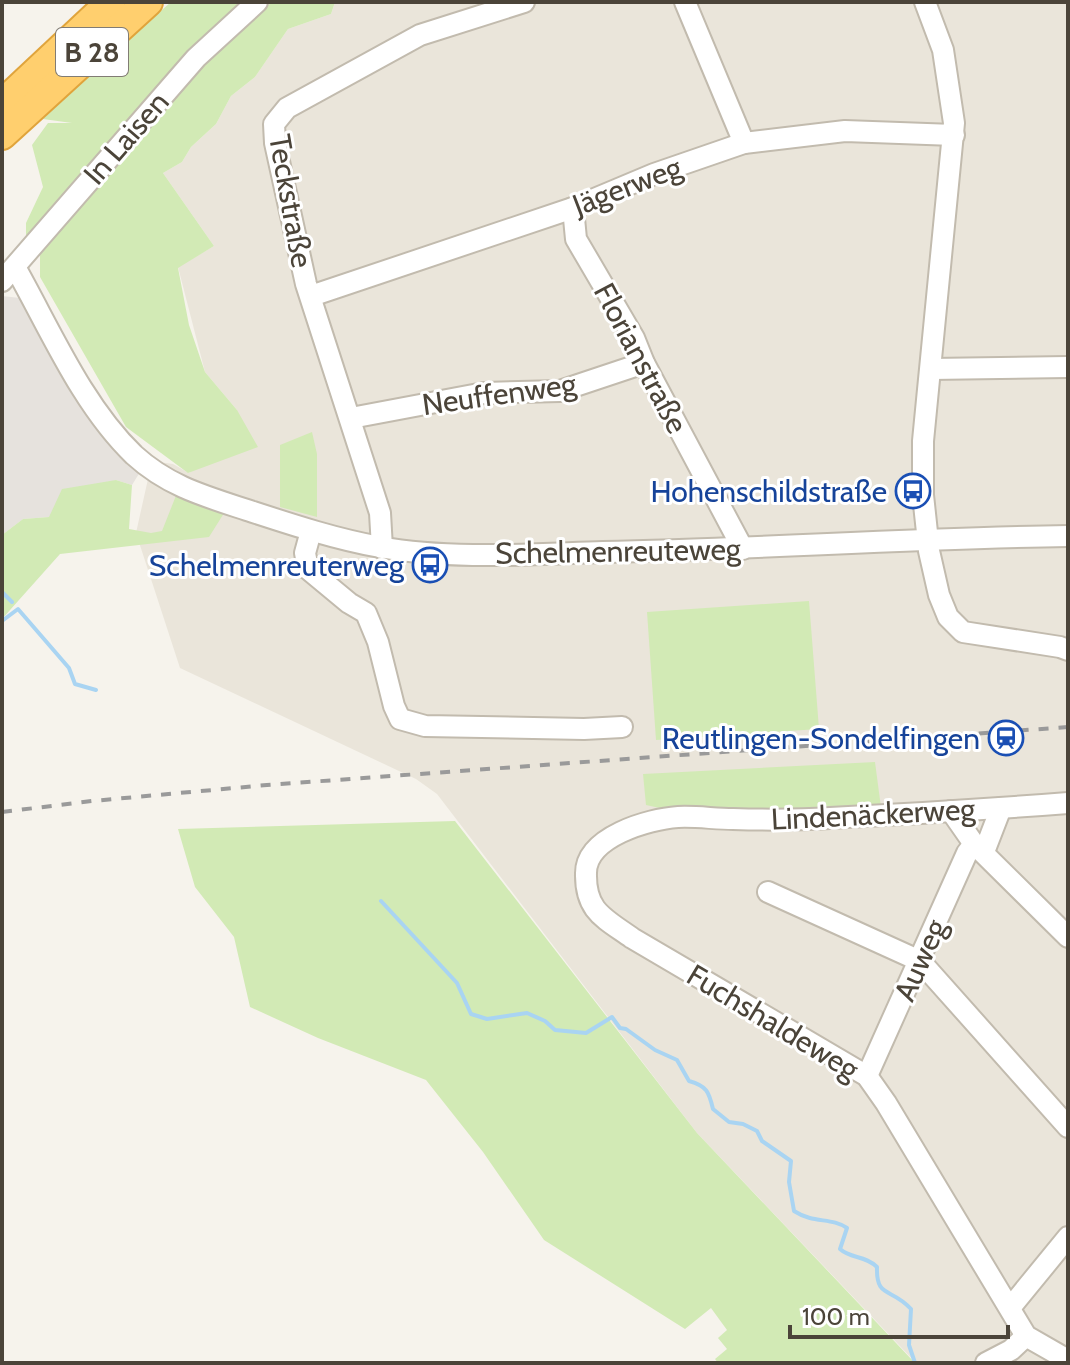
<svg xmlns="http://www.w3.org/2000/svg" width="1070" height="1365" font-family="Cabin,sans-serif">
<rect width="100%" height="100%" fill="#f6f3ec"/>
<polygon fill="#eae5da" points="335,2 1068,2 1068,1363 916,1363 697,1133 437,794 416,779 180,668 136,533 152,461 173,464 189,473 237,410 205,372 178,267 214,246 163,173 182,162 191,147 216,124 231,96 255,77 288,29 331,14"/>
<polygon fill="#e6e2dd" points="2,296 29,299 143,467 132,485 116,480 49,517 23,519 2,535"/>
<g fill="#d2eab5">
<polygon points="171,2 252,2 26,241 26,223 43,187 32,145 48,123 72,123 43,119 72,89"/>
<polygon points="272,2 335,2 331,14 288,29 255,77 231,96 216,124 191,147 182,162 163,173 214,246 178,268 189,325 205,372 237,410 258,447 188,473 126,427 40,277 40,253 205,59"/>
<polygon points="312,432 317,454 317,517 280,507 280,445"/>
<polygon points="116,480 132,485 129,529 151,533 162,531 179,488 226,510 209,537 60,554 2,619 2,535 23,519 49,517 62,489"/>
<polygon points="809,601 819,729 656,740 647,612"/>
<polygon points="875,762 882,815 678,812 646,805 643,774"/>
<polygon points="455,821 697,1133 915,1363 718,1363 715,1359 727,1349 718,1338 727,1330 711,1308 685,1329 544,1240 483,1152 426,1080 318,1038 250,1007 234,937 195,887 178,829"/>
</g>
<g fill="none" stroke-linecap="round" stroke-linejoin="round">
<g stroke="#a9d4f2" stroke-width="4">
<polyline points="2,592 12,602"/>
<polyline points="2,621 18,609 69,668 75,684 96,690"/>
<path d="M 381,901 L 457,983 L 471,1014 L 487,1019 L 527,1013 L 545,1021 L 555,1030 L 586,1033 L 612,1017 L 620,1028 L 626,1029 L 655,1050 L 677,1060 L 689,1081 C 707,1086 709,1092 713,1109 L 729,1122 L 743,1124 L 757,1131 L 762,1141 L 791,1161 L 789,1182 L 794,1211 C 814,1224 831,1217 847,1228 L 840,1249 C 851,1259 865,1255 877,1267 C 876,1299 891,1287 911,1309 L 909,1345 L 915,1363"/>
</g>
<g stroke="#c2bbae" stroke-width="24">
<g id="minor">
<polyline points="685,2 744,143"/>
<polyline points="925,2 943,50 954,123 923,441 923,495 929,551 939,595 948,617 963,632 1060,647 1068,650"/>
<polyline points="573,208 576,239 634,338 644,363 743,549"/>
<path d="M 15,267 C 50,329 82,405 134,455 C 168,486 204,496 247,510 C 290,524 335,539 380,547 C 451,560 532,554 603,552 C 758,549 913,538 1068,536"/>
<polyline points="2,281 196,58 257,2"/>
<polyline points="311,296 573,208 654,174 744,143 845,131 954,135"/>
<polyline points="931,369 1068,367"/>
<polyline points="351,418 484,393 560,391 644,363"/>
<polyline points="311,531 305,553 308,569 349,603 366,613 378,642 394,706 400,719 425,726 584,729 622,727"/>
<polyline points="382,548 380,513 306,284 275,143 274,124 287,108 420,35 524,2"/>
<path d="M 1068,803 C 989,809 910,814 830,818 C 798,820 765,820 733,819 C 715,819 696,816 678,817 C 648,819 586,837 586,873 C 585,911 604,918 632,938 L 867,1076 L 886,1103 L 1026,1336 L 1068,1360"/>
<polyline points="951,811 974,844 1068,937"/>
<polyline points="984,852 1001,808"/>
<polyline points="768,892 920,961 1068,1127"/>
<polyline points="867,1076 967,853 974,844"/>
<polyline points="1010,1308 1068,1237"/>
<polyline points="986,1363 1011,1350 1026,1336"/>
</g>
</g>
<g stroke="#e0a43c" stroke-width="32">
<g id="highway">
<polyline points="2,104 111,2"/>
<polyline points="2,135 148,2"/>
</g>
</g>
<use href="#minor" stroke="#fff" stroke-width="20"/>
<use href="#highway" stroke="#ffcf6e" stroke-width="28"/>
<polyline stroke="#9a9a9a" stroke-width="4" stroke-dasharray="10 10" stroke-linecap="butt" points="2,812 92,801 267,785 1068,727"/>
</g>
<defs>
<g id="bus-ring" transform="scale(1.8)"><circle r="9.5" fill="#fff" stroke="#1a4fb4" stroke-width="1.5"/><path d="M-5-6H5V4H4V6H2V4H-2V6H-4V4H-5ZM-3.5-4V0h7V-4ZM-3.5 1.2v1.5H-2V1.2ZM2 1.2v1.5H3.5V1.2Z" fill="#1a4fb4"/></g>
<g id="station-ring" transform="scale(1.8)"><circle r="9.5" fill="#fff" stroke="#1a4fb4" stroke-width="1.5"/><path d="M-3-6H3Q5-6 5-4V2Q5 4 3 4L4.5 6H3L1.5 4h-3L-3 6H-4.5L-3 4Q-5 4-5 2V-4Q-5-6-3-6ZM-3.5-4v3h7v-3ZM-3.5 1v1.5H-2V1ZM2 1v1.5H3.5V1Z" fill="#1a4fb4"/></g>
</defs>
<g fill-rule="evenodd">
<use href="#bus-ring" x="913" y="491"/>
<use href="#bus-ring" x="430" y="565"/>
<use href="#station-ring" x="1006" y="738"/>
</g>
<g text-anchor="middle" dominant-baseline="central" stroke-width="6" stroke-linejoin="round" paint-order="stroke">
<rect fill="#fff" stroke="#817c74" stroke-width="2" x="56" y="28" width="72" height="48" rx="6"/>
<g font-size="28" font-weight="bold" fill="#4b4439">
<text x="92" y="52">B 28</text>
</g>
<g font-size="30" fill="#4b4439" stroke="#fff">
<text transform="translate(126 138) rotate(-49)">In Laisen</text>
<text transform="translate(627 186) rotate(-21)">Jägerweg</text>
<text transform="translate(291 201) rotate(80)">Teckstraße</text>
<text transform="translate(641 358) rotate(62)">Florianstraße</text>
<text transform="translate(499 394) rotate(-8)">Neuffenweg</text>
<text transform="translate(618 551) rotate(-1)">Schelmenreuteweg</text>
<text transform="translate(873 814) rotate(-3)">Lindenäckerweg</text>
<text transform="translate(920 960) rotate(-66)">Auweg</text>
<text transform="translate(773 1022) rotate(31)">Fuchshaldeweg</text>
</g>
<g font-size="30" fill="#164399" stroke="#fff" text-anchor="end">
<text x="887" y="491">Hohenschildstraße</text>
<text x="404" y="565">Schelmenreuterweg</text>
<text x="980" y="738">Reutlingen-Sondelfingen</text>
</g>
</g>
<rect width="1070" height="1365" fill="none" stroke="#4b4439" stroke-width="8"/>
<path d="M790 1325v12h218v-12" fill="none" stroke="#4b4439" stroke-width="4"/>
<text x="802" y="1325" font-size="24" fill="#4b4439" stroke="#ffffff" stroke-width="6" paint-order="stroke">100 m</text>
</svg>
